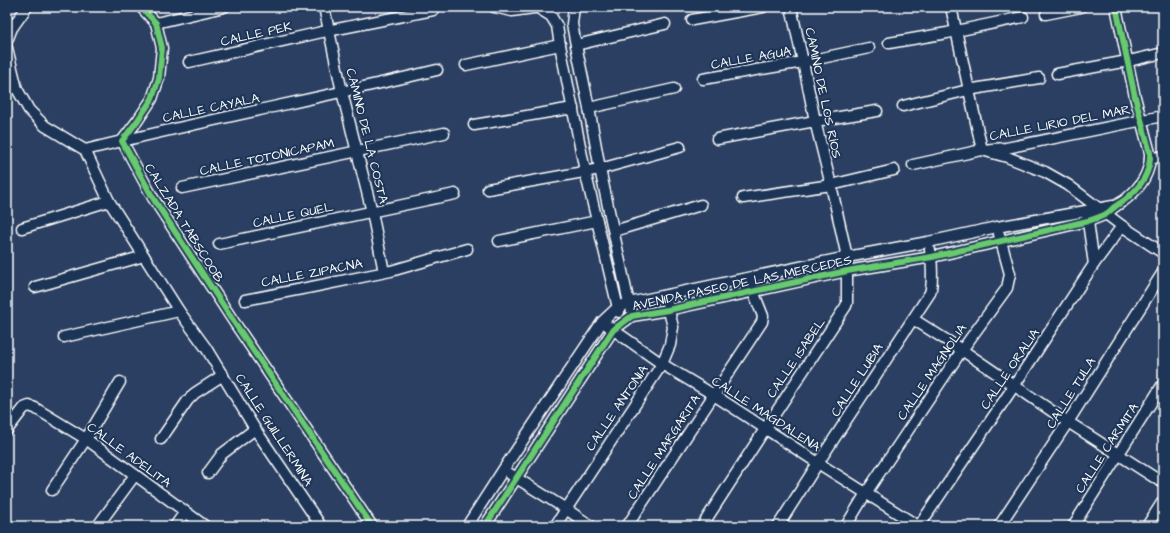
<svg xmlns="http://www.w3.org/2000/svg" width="1170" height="533" font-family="'Architects Daughter',sans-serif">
<rect width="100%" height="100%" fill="#2b3f62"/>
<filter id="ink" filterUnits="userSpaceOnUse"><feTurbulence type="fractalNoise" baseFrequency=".025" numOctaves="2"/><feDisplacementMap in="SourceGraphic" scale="8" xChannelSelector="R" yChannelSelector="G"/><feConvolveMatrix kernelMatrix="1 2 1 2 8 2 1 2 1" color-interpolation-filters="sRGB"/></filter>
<g filter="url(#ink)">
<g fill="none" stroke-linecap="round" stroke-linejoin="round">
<g stroke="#fff" stroke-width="13">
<g id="minor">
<polyline points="141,7 156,23 162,48 159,78 152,99 138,120 122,141 153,198 234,322 372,526"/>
<polyline points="324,7 342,92 372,212 384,272"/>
<polyline points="494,7 512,11 541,7"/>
<polyline points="574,7 572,24 576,45 589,108 600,169 630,308"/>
<polyline points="951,7 982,150 1007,157 1045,172 1068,185 1122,226 1163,253"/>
<polyline points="538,8 551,16 557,26 560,45 585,171 619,312"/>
<polyline points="1046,14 1081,7"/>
<polyline points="692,20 763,7"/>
<polyline points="156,23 224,7"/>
<polyline points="7,41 12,28 27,7"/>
<polyline points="889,43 947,33 1023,17"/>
<polyline points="576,45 665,24"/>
<polyline points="7,48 17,89 29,110 45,126 85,150 109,201 179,311 206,348 255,429 319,523 318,526"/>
<polyline points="189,62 322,32 433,10"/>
<polyline points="466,65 560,45"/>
<polyline points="1057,74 1133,60 1163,53"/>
<polyline points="703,79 803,62 869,48"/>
<polyline points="903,106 968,90 1039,78"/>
<polyline points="589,108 674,89"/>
<polyline points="474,125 573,108"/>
<polyline points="717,139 815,121 877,111"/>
<path d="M 85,150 C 202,121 320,98 437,70"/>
<polyline points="1150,159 1163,156"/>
<polyline points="913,165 982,150 1006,148 1163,116"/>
<polyline points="182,188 444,133"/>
<polyline points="488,189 600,169 680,147"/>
<polyline points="743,198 831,185 894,170"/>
<polyline points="1087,215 1094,264"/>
<polyline points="22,228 109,201"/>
<polyline points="614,231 701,205"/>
<polyline points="499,241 597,221"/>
<polyline points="219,244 455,194"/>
<polyline points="35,287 144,256"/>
<polyline points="245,300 312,287 391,271 467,249"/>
<polyline points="913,319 962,350 1068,422 1163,483"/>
<polyline points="608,326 662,364 714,395 818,463 918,526"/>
<polyline points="64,337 179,311"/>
<polyline points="7,430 24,408 29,406 35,408 86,439 205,526"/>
<polyline points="161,439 188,400 195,393 223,375"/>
<polyline points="208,473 222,454 255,429"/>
<polyline points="510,474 566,509 591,526"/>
<polyline points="52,490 86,439 120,382"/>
<polyline points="99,524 135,475"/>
<polyline points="175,526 185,512"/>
<polyline points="467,526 503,470 602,322 618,307 629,303 847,257 928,242 997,227 1113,206"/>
<path d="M 485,526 L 613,330 L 632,316 L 668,310 L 847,271 L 932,257 L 1088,221 C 1094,219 1101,217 1106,214 C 1110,212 1112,208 1116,206 C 1119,203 1123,202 1126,199 C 1141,187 1151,172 1150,153 L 1135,97 L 1116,7"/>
<polyline points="555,526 662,364 670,345 673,327 667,303"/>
<polyline points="627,526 762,322 763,316 751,286"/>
<polyline points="702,526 765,429 846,306 847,303 847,257 831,185 815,121 803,62 791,7"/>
<path d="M 778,526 L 818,463 L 930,293 C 933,284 932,260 930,250"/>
<polyline points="846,526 866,493 962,350 1007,288 1010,274 999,234"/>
<polyline points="919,526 1014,386 1094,264 1122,226"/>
<polyline points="999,526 1068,422 1163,272"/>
<polyline points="1073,526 1163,384"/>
<polyline points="1147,526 1163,501"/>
</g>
</g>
<use href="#minor" stroke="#1d3557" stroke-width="10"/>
<g stroke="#1d3557" stroke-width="8">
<g id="cycleway">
<polyline points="141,7 156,23 162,48 159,78 152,99 138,120 122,141 153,198 234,322 372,526"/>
<path d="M 485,526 L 613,330 L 632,316 L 668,310 L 847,271 L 932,257 L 1088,221 C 1094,219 1101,217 1106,214 C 1110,212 1112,208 1116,206 C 1119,203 1123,202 1126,199 C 1141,187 1151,172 1150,153 L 1135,97 L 1116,7"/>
</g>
</g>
<use href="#cycleway" stroke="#67ca6e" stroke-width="6"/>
</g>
</g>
<g text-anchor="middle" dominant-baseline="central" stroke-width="4" stroke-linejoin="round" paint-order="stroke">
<g font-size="13" fill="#fff" stroke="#1d3557">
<text transform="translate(256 34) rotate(-13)">CALLE PEK</text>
<text transform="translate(751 58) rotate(-10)">CALLE AGUA</text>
<text transform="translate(823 93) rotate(78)">CAMINO DE LOS RÍOS</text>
<text transform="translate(211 108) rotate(-12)">CALLE CAYALA</text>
<text transform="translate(1060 123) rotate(-11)">CALLE LIRIO DEL MAR</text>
<text transform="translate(367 136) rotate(76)">CAMINO DE LA COSTA</text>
<text transform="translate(267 157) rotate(-12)">CALLE TOTONICAPAM</text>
<text transform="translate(293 215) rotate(-12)">CALLE QUEL</text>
<text transform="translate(184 223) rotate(58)">CALZADA TABSCOOB</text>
<text transform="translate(312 273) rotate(-11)">CALLE ZIPACNA</text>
<text transform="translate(742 283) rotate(-12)">AVENIDA PASEO DE LAS MERCEDES</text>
<text transform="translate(796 358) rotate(-56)">CALLE ISABEL</text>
<text transform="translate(1010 369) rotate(-56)">CALLE ORALIA</text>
<text transform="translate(932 372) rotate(-56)">CALLE MAGNOLIA</text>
<text transform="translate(857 380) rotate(-57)">CALLE LUBIA</text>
<text transform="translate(1071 393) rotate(-58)">CALLE TULA</text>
<text transform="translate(617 408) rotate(-56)">CALLE ANTONIA</text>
<text transform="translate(766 414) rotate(33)">CALLE MAGDALENA</text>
<text transform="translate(274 430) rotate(57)">CALLE GUILLERMINA</text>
<text transform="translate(664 447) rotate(-57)">CALLE MARGARITA</text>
<text transform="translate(1107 448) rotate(-57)">CALLE CARMITA</text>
<text transform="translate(129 455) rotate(36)">CALLE ADELITA</text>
</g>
</g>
<rect width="1170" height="533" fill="none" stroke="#1d3557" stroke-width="24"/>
<rect x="12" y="12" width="1146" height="509" fill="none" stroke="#fff" stroke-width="1.5" filter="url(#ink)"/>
</svg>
